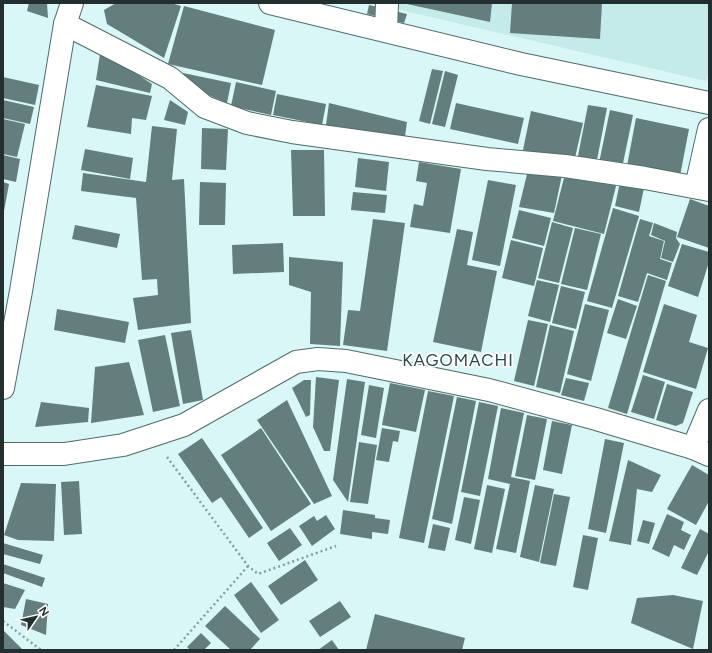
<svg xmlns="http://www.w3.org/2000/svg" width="712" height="653" font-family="Figtree,sans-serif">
<rect width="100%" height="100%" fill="#d9f7f6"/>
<polygon fill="#c4ebe9" points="370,3 709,3 709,71 706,81"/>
<g fill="#637e7d">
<polygon points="29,3 47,3 48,18 27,11"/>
<polygon points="116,3 171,3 181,6 164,58 107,24 104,10"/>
<polygon points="407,3 492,3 490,22 407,4"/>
<polygon points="512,3 602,3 600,39 510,33"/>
<polygon points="369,5 407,14 404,23 367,14"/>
<polygon points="184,6 275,30 262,85 168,64"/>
<polygon points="100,54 108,55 152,84 150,93 96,80"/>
<polygon points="432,69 443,71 430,124 419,121"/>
<polygon points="445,71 458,75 445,127 432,124"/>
<polygon points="183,73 231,83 227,103 206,94 183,77"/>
<polygon points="3,77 39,85 35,105 3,98"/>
<polygon points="236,82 276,91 271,115 231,106"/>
<polygon points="96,85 152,96 146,120 132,118 131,134 87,127"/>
<polygon points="277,94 326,104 322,125 273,115"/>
<polygon points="3,100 34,107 30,124 3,118"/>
<polygon points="170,100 188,112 185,125 164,120"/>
<polygon points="329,103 407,122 405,136 326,125"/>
<polygon points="456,103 524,118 518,144 450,129"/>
<polygon points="588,105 607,108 596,165 577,161"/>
<polygon points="610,110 633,115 622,168 599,163"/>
<polygon points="531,111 583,123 574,162 523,150"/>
<polygon points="636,118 689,129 680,176 627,166"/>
<polygon points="3,119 25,124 17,157 3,154"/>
<polygon points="152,126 177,129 172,180 184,179 191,323 138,330 133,298 158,295 157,279 142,280 136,198 81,191 83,173 146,182"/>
<polygon points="202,128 228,129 226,170 201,169"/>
<polygon points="85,149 133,158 130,179 81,170"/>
<polygon points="291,150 324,150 325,216 293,216"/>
<polygon points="3,155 20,159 16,182 3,179"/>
<polygon points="358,158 389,162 386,191 355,187"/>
<polygon points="419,162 461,169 450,233 410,227 414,204 423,206 427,183 416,181"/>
<polygon points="528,170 562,175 554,213 519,207"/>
<polygon points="565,174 617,182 604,234 553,221"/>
<polygon points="488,180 516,185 500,266 472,260"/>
<polygon points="3,182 9,184 4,211 3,211"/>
<polygon points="200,182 226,183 225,225 199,225"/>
<polygon points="620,182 644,188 639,212 615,206"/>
<polygon points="353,192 387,195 385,213 351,210"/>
<polygon points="690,199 709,206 709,248 677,237"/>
<polygon points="613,208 639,216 612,308 587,301"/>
<polygon points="519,210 551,218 544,246 512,238"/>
<polygon points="373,219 405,223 387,351 343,345 348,310 360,311"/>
<polygon points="640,219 653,223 649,236 664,241 660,259 672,263 667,280 647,273 638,302 618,296"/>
<polygon points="552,222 573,228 559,283 538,278"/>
<polygon points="654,223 677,232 676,238 680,244 673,262 661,258 665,241 651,235"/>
<polygon points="75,225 120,234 117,248 72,239"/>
<polygon points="575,228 601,234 587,290 561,284"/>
<polygon points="457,229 473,232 467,265 497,271 481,352 433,342"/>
<polygon points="511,240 543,248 534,286 502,278"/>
<polygon points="283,243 284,272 233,274 232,245"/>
<polygon points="682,244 709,252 709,262 698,297 668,286"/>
<polygon points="289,257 343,262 340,346 310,344 311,292 289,285"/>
<polygon points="648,275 666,281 627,414 608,408"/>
<polygon points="537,280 559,285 550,322 528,316"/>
<polygon points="561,286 585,292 576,329 552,323"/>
<polygon points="618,299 637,306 626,339 607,333"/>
<polygon points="585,304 609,310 591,381 567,374"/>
<polygon points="664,304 697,315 689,342 708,348 696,389 643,372"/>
<polygon points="57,309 129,322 125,343 54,330"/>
<polygon points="528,320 548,324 534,386 514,381"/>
<polygon points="550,325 574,331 560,393 536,387"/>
<polygon points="191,330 203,400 183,404 171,333"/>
<polygon points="165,335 180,406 153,412 138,340"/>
<polygon points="129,362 144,415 91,423 95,367"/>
<polygon points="643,375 665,382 654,419 631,412"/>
<polygon points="316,377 339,380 330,451 324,451 313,427"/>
<polygon points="566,378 589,383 584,401 561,395"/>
<polygon points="347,379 365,382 348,502 333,480"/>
<polygon points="304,380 311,380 310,415 306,417 292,388"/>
<polygon points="390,383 425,390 416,432 382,425"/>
<polygon points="667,384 693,392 683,423 676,426 656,420"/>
<polygon points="369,385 384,388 376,438 361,435"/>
<polygon points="428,391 454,396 424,543 399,538"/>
<polygon points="457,397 476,401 452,524 432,519"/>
<polygon points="287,400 332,496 314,504 257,420"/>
<polygon points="41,402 89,408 88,422 35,427"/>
<polygon points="479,402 498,406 480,496 461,492"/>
<polygon points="501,408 524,413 511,477 530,481 516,553 496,549 510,484 488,479"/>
<polygon points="527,415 547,419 535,480 515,476"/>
<polygon points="552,421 572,425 562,474 543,470"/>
<polygon points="261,428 311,504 271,531 221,455"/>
<polygon points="382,428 400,431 398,442 393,441 389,462 376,460"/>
<polygon points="202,438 263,528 249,538 221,497 212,503 178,454"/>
<polygon points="605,439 624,443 606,533 588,529"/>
<polygon points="359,442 377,445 368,504 350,502"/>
<polygon points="628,460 661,475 652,492 637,489 631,545 609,541"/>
<polygon points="692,465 709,475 709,501 696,525 667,509"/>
<polygon points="79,481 82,534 64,535 61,482"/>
<polygon points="21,483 56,484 54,541 18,540 4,535"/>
<polygon points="487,485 505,489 492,553 474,549"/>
<polygon points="535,485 554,489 539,562 520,557"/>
<polygon points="554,494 570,497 556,566 540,563"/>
<polygon points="464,497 480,500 471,544 455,540"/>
<polygon points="343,510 375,515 375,518 390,520 388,534 372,532 372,539 340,534"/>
<polygon points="667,514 684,522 681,530 691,535 684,550 674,545 669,557 652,549"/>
<polygon points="326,515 335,529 312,546 299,526 314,516 317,521"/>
<polygon points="643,520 655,523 649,544 637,541"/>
<polygon points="433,524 450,528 445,551 428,548"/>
<polygon points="290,528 302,545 279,561 267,543"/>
<polygon points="700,529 709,534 709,551 697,575 681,568"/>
<polygon points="583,535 598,538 588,590 573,587"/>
<polygon points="3,543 43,555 40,564 3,554"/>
<polygon points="305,560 318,580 281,605 268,586"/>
<polygon points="3,564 45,578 42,587 3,573"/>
<polygon points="251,582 279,620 261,633 234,595"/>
<polygon points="3,583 25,590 15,609 3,607"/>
<polygon points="673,595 703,601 693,649 631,623 637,598"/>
<polygon points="26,599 48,604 46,635 21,625"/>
<polygon points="340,601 351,617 320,637 309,621"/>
<polygon points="225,606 260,639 250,650 231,650 205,626"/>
<polygon points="375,614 465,638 462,650 366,650"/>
<polygon points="3,630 23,650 3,650"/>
<polygon points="201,633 211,643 204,650 190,650 187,647"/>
<polygon points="332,640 339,650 318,650"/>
</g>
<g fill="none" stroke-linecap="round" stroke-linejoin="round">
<g stroke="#506b6a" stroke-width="24">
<g id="minor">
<polyline points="270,3 521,64 709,103"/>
<polyline points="65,24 170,78 205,107 247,123 292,132 487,159 565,166 645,178 709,190"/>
<polyline points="386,31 387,3"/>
<polyline points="696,187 709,129"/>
<polyline points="3,388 21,291 65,24 72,3"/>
<polyline points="693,448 709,410"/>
<polyline points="3,454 64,454 123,445 184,425 296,362 318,359 346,361 489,390 596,419 693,448 709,455"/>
</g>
</g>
<g stroke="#879d9c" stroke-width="2.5" stroke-dasharray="2 3" stroke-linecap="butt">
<polyline points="167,457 248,566 258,574 336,546"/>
<polyline points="3,621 41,650"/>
<polyline points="174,650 248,566"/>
</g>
<use href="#minor" stroke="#fff" stroke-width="22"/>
</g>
<g text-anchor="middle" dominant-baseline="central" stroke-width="3.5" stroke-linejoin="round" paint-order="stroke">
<g font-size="17" letter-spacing="1" fill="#2c4545" stroke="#fff">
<text x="458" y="360">KAGOMACHI</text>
</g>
</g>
<rect width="712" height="653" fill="none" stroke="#232e2e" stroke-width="8"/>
<g transform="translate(36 617) rotate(56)" stroke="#ffffff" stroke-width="3" paint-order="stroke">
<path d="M0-3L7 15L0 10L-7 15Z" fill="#232e2e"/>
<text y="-6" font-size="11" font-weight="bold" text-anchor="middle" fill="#232e2e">N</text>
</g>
</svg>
